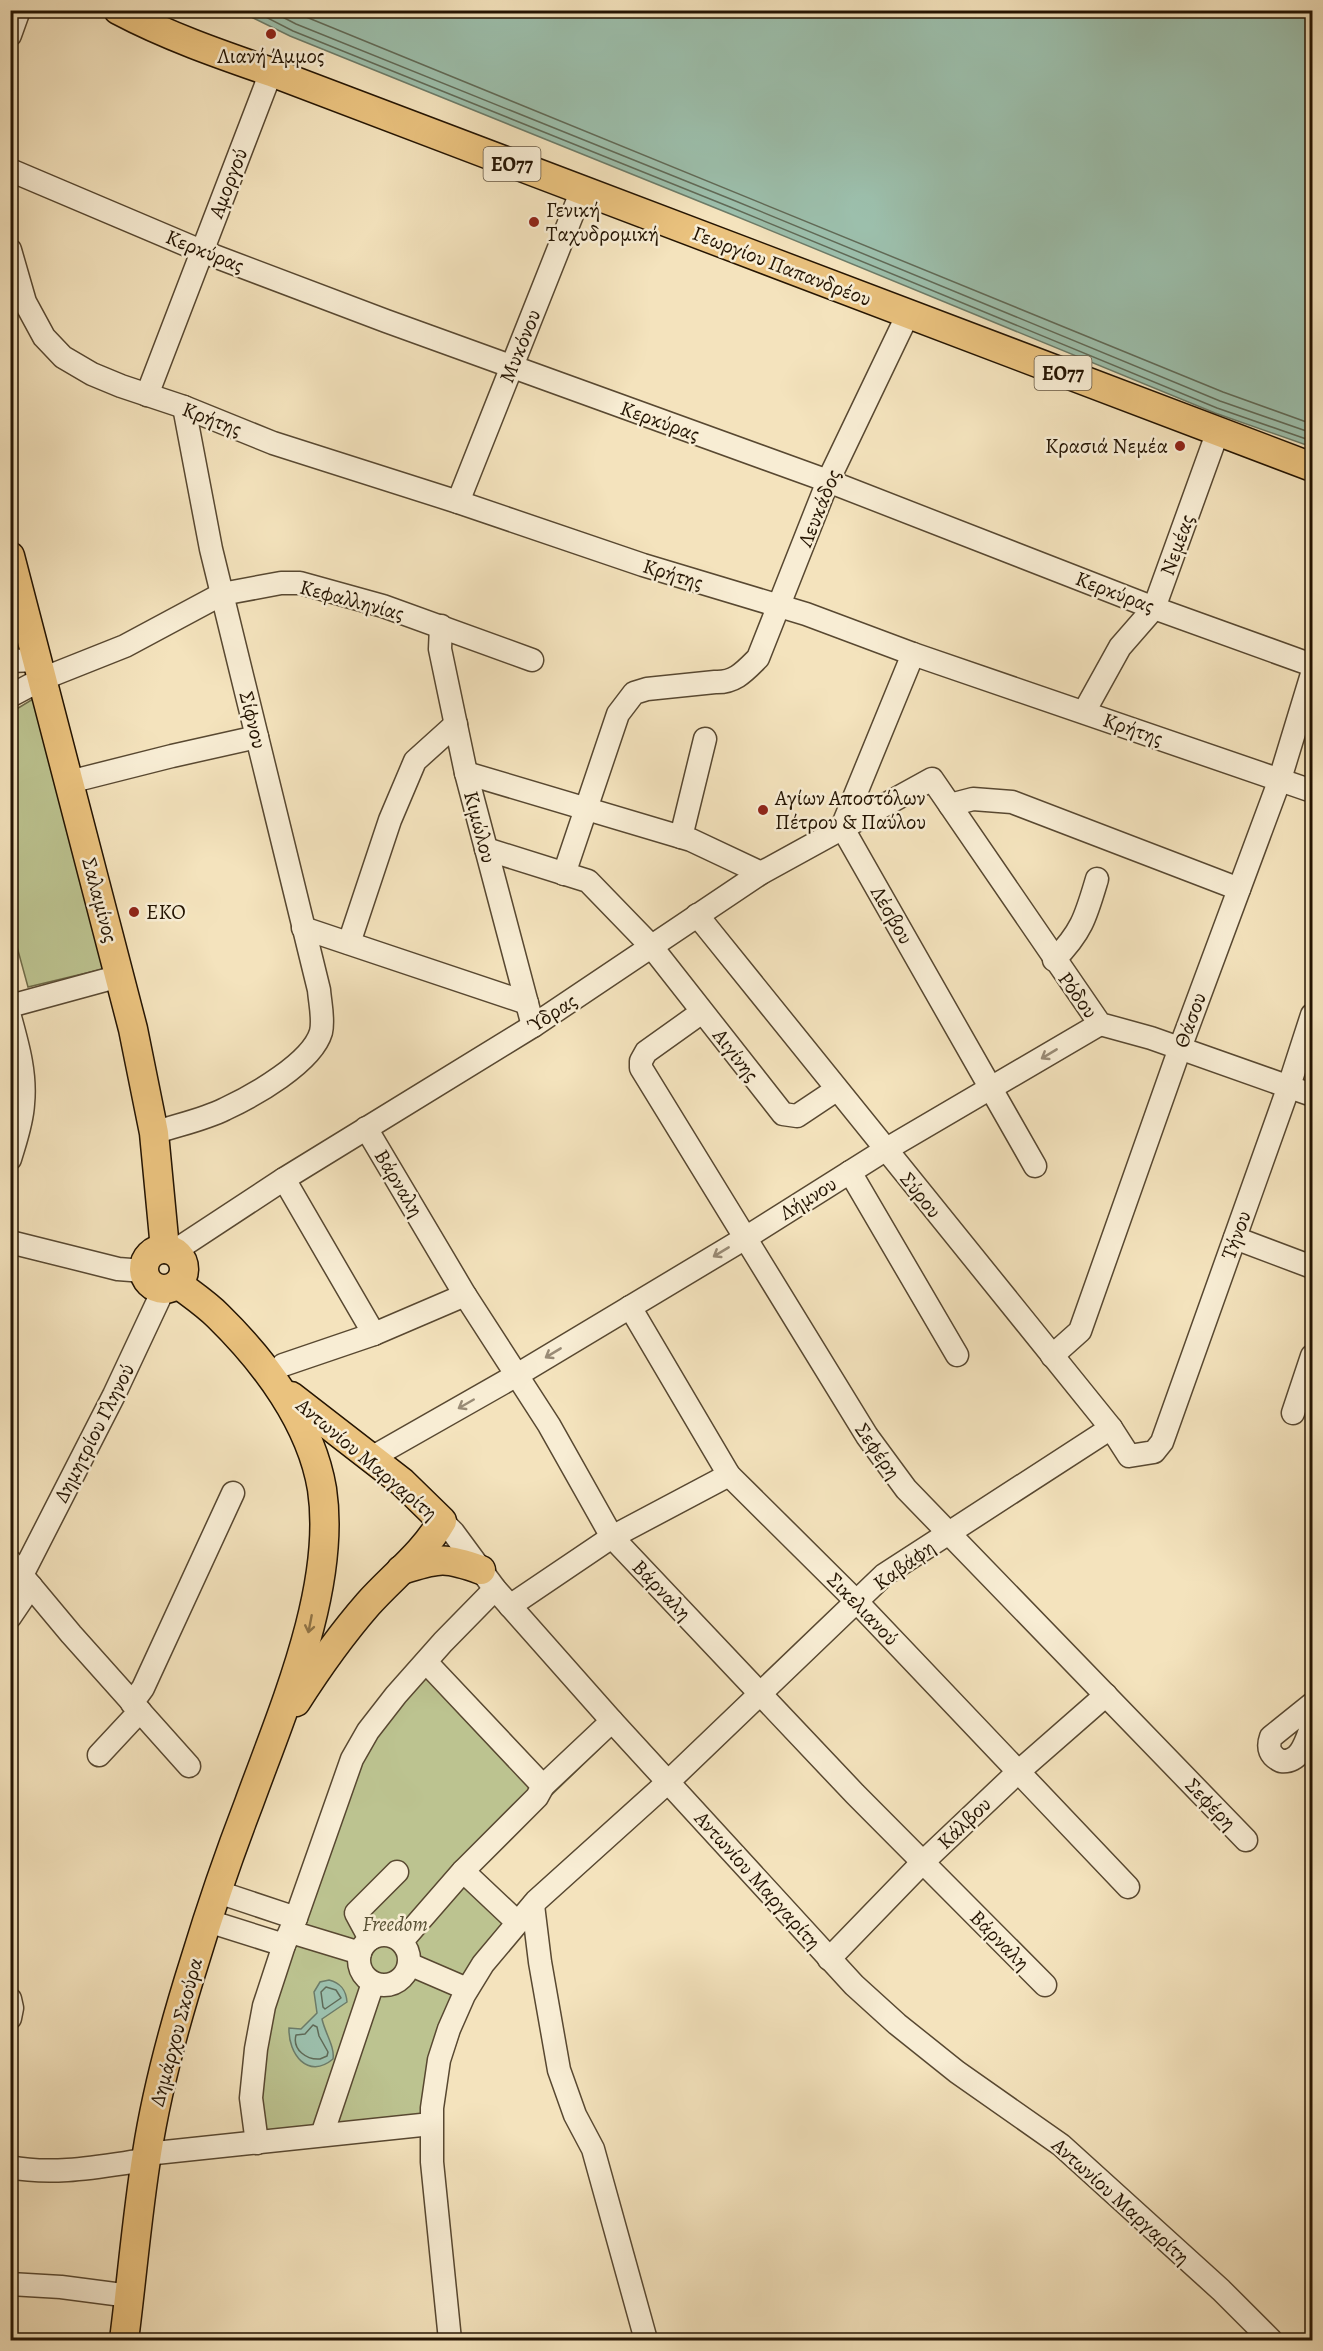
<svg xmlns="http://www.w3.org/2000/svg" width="1323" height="2351" font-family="Alegreya,serif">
<rect width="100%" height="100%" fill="#f4e3bd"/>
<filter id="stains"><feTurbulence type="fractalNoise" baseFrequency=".00333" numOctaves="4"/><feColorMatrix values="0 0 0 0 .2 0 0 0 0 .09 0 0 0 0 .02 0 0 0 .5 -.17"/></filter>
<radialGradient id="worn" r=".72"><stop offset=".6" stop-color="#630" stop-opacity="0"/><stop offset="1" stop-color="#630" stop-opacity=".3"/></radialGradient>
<g fill="#bcc390" stroke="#706c49" stroke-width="1.5">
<polygon points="33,699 103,969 28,987 11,925 10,713"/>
<polygon points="426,1662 543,1786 601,1747 474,1870 523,1916 483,1964 431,2118 257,2143 256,2049 352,1759"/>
</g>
<g fill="#9cbfac" stroke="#6c7b68" stroke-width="1.5">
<polygon points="239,11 1312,11 1312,447 1215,413 728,213 290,36"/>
<path d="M 329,1980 C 341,1983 346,1990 347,2002 L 322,2019 C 325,2033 335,2047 333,2059 C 308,2080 288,2054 289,2028 L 301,2029 L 317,2013 L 314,1992 L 320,1982 Z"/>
</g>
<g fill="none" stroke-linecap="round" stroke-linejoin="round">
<g stroke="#606a57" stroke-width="1.5">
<polyline points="252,10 293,31 730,207 1217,408 1312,441"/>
<polyline points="269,10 296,24 733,200 1220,401 1312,433"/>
<polyline points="289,10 1223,392 1312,424"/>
<polygon points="326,1987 336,1990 341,1998 325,2009 323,2007 321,1992"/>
<path d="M 313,2025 L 317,2027 L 319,2036 L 328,2052 L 327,2056 L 320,2059 C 307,2060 292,2050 296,2035 L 305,2034 Z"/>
</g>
<g stroke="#584831" stroke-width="25">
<g id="minor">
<polyline points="10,35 19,10"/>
<polyline points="10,170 201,251 386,321 828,481 1154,608 1312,665"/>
<polyline points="10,250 25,302 44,337 63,357 92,374 121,386 184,407 273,443 458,502 643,565 806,614 913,654 1312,791"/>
<polyline points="147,395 271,72"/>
<polyline points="458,502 582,190"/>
<polyline points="441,626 440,649 466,773 533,1026"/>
<polyline points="913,654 842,827 1035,1166"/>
<polyline points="10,661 38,660"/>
<polyline points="10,696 42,679 125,646 222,594 281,583 300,583 383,606 532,660"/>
<polyline points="1084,712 1120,647 1154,608 1218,431"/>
<polyline points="466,773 691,840 761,873"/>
<polyline points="69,782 172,756 257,737"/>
<polyline points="950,805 973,799 1012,802 1239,889"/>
<polyline points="681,837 705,739"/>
<polyline points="486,849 588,881 651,946 783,1114 797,1116 836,1090"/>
<path d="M 564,874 L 618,714 L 634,693 L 647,689 L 715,682 C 735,683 745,671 758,658 L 828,481 L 908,314"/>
<polyline points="697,915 1111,1428 1129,1456 1154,1452 1162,1442 1289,1086 1312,1015"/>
<polyline points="303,928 527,1003"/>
<polyline points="349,943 390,820 415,761 456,724"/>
<path d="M 1054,960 C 1082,932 1086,916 1097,879"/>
<polyline points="10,1006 120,976"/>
<polyline points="702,1012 646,1052 641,1061 641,1068 867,1436 906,1489 1246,1840"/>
<path d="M 10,1017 C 18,1046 26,1074 23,1104 C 22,1123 15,1142 10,1159"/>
<polyline points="366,1128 465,1295 549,1425 612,1537 855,1794 1045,1985"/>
<path d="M 154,1133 C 177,1125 203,1120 225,1109 C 253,1096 312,1063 321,1032 C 324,1019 320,1003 319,990 L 211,549 L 184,407"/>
<polyline points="850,1172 957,1355"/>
<polyline points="284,1179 374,1334"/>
<polyline points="1235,1238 1312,1267"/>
<polyline points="10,1242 118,1269 144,1271"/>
<polyline points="173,1252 284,1179 533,1026 761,873 932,779 1100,1024 1151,1038 1312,1095"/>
<polyline points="630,1307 729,1475 857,1602 1128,1887"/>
<polyline points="1052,1356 1080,1331 1180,1048 1280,779 1312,674"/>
<polyline points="283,1365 374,1334 465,1295"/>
<polyline points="1293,1413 1312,1356"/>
<polyline points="371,1458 517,1375 747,1237 885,1150 1100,1024"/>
<polyline points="442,1521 453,1532 495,1589 612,1721 854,1985 897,2024 957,2072 1061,2145 1221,2290 1271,2340"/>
<polyline points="10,1561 71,1634 189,1766"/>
<polyline points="22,1575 114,1395 159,1299 160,1289"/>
<polyline points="510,1606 612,1537 729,1475"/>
<polyline points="10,1617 31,1586"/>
<polyline points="426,1662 543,1786 612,1721"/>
<polyline points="132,1703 143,1688 233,1493"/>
<path d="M 1312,1704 L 1271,1737 C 1267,1748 1270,1756 1281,1761 C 1301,1763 1306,1741 1312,1725"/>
<polyline points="99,1755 140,1711"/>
<polyline points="463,1871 517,1922"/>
<polyline points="218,1892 296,1918"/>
<polyline points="533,1905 540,1962 559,2070 575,2115 593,2149 646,2340"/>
<polyline points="208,1921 284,1945"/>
<polyline points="291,1932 360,1953"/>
<circle cx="384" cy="1960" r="25"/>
<polyline points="370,1939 356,1913 397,1872"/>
<polyline points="402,1941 463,1871 537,1797 543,1786"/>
<polyline points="829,1959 923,1862 1018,1772 1106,1695"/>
<polyline points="409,1964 467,1989"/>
<polyline points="10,1999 12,2008 10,2018"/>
<polyline points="322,2135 373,1983"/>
<polyline points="257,2143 251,2098 256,2049 264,2006 284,1945 296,1918 352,1759 368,1731 396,1695 443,1642 495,1589"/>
<polyline points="146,2154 431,2124"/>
<path d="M 10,2167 C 55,2176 102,2166 146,2160"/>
<polyline points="10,2284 61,2287 130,2296"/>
<polyline points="450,2340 432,2162 432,2108 439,2060 449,2029 464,1995 483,1964 536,1901 668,1782 884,1575 1111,1428"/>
</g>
</g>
<g stroke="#241402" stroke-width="31">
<g id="major">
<path d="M 118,10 C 167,36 219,54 271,72 L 1312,467"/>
<polyline points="10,556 133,1029 154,1133 165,1249"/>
<circle cx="164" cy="1269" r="20"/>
<path d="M 291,1396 L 402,1482 L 442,1521 C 424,1553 392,1577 368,1604 C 341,1635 317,1669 296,1702"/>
<path d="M 401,1570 C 439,1559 442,1556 481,1570"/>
<path d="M 124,2340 C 132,2278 137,2215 147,2153 C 157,2088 175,2023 195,1960 C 211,1907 229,1855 249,1803 C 282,1712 337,1588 322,1489 C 311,1423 265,1362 218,1316 C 206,1304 191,1294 178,1284"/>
</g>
</g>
<use href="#minor" stroke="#f8edd4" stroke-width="22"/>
<use href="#major" stroke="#eac27e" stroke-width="28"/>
</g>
<defs><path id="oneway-shaft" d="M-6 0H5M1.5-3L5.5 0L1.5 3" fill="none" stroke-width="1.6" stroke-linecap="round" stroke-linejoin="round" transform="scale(1.5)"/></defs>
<g stroke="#998b76">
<use href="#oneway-shaft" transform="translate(1049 1054) rotate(149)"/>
<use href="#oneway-shaft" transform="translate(721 1252) rotate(149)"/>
<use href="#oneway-shaft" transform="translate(553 1353) rotate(149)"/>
<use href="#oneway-shaft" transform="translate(466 1404) rotate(150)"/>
</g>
<use stroke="#917446" href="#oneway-shaft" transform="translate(310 1624) rotate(101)"/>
<g fill="#8f2418" stroke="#f8edd4" stroke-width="2">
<circle cx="271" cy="34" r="6"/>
<circle cx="534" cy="222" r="6"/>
<circle cx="1180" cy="446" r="6"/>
<circle cx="763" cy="810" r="6"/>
<circle cx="134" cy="912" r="6"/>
</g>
<g text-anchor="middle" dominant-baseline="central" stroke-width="5" stroke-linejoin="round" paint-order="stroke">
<g fill="#f8edd4" stroke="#645541" stroke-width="1.5">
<rect x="483.5" y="147" width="57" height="34" rx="4.5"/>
<rect x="1034.5" y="356" width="57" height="34" rx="4.5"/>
</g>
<g font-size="20" font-weight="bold" fill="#241402">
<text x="512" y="164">ΕΟ77</text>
<text x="1063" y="373">ΕΟ77</text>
</g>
<g font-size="21" fill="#241402" stroke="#f8edd4" text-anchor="start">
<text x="271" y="56" text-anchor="middle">Λιανή Άμμος</text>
<text x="546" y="210">Γενική<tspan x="546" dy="24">Ταχυδρομική</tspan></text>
<text x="1168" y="446" text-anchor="end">Κρασιά Νεμέα</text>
<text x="775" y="798">Αγίων Αποστόλων<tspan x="775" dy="24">Πέτρου &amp; Παύλου</tspan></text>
<text x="146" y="912">EKO</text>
</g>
<g font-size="21" fill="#241402" stroke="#f8edd4">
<text transform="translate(228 183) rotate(-69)">Αμοργού</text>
<text transform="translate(205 251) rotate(22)">Κερκύρας</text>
<text transform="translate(782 266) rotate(21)">Γεωργίου Παπανδρέου</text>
<text transform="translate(520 346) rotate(-68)">Μυκόνου</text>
<text transform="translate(212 419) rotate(21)">Κρήτης</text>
<text transform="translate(660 421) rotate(20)">Κερκύρας</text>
<text transform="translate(819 508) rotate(-68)">Λευκάδος</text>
<text transform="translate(1177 545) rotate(-70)">Νεμέας</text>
<text transform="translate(673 574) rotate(17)">Κρήτης</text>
<text transform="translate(1115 592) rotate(21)">Κερκύρας</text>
<text transform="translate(352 600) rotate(15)">Κεφαλληνίας</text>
<text transform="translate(253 720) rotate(76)">Σίφνου</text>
<text transform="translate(1133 729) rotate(19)">Κρήτης</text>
<text transform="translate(480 827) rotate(75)">Κιμώλου</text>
<text transform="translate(100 900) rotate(75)">Σαλαμίνος</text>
<text transform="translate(892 915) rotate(60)">Λέσβου</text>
<text transform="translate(1078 995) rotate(54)">Ρόδου</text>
<text transform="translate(552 1013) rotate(-33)">Ύδρας</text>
<text transform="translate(1190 1020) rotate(-70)">Θάσου</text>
<text transform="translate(736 1055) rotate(52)">Αιγίνης</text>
<text transform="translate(399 1183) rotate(59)">Βάρναλη</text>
<text transform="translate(921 1195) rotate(51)">Σύρου</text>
<text transform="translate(808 1198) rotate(-32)">Λήμνου</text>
<text transform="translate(1236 1235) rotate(-70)">Τήνου</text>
<text transform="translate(94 1433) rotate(-63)">Δημητρίου Γληνού</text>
<text transform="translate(878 1451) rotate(55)">Σεφέρη</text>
<text transform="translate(367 1459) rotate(40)">Αντωνίου Μαργαρίτη</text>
<text transform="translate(904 1565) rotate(-36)">Καβάφη</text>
<text transform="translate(662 1590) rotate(46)">Βάρναλη</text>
<text transform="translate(863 1609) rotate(46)">Σικελιανού</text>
<text transform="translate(1211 1804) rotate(46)">Σεφέρη</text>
<text transform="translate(964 1823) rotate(-44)">Κάλβου</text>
<text transform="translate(758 1880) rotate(48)">Αντωνίου Μαργαρίτη</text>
<text transform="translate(1000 1940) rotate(45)">Βάρναλη</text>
<text transform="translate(176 2032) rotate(-75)">Δημάρχου Σκούρα</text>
<text transform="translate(1121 2201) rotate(42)">Αντωνίου Μαργαρίτη</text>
</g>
<g font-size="21" font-style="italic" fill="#595134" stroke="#f8edd4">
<text x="395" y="1924">Freedom</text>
</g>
</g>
<rect width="1323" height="2351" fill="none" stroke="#f4e3bd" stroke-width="36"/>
<rect x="12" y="12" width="1299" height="2327" fill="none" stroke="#241402" stroke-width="3"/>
<rect x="18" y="18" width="1287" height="2315" fill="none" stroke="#241402" stroke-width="1.5"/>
<rect width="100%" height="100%" filter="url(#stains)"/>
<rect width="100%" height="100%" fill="url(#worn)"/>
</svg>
